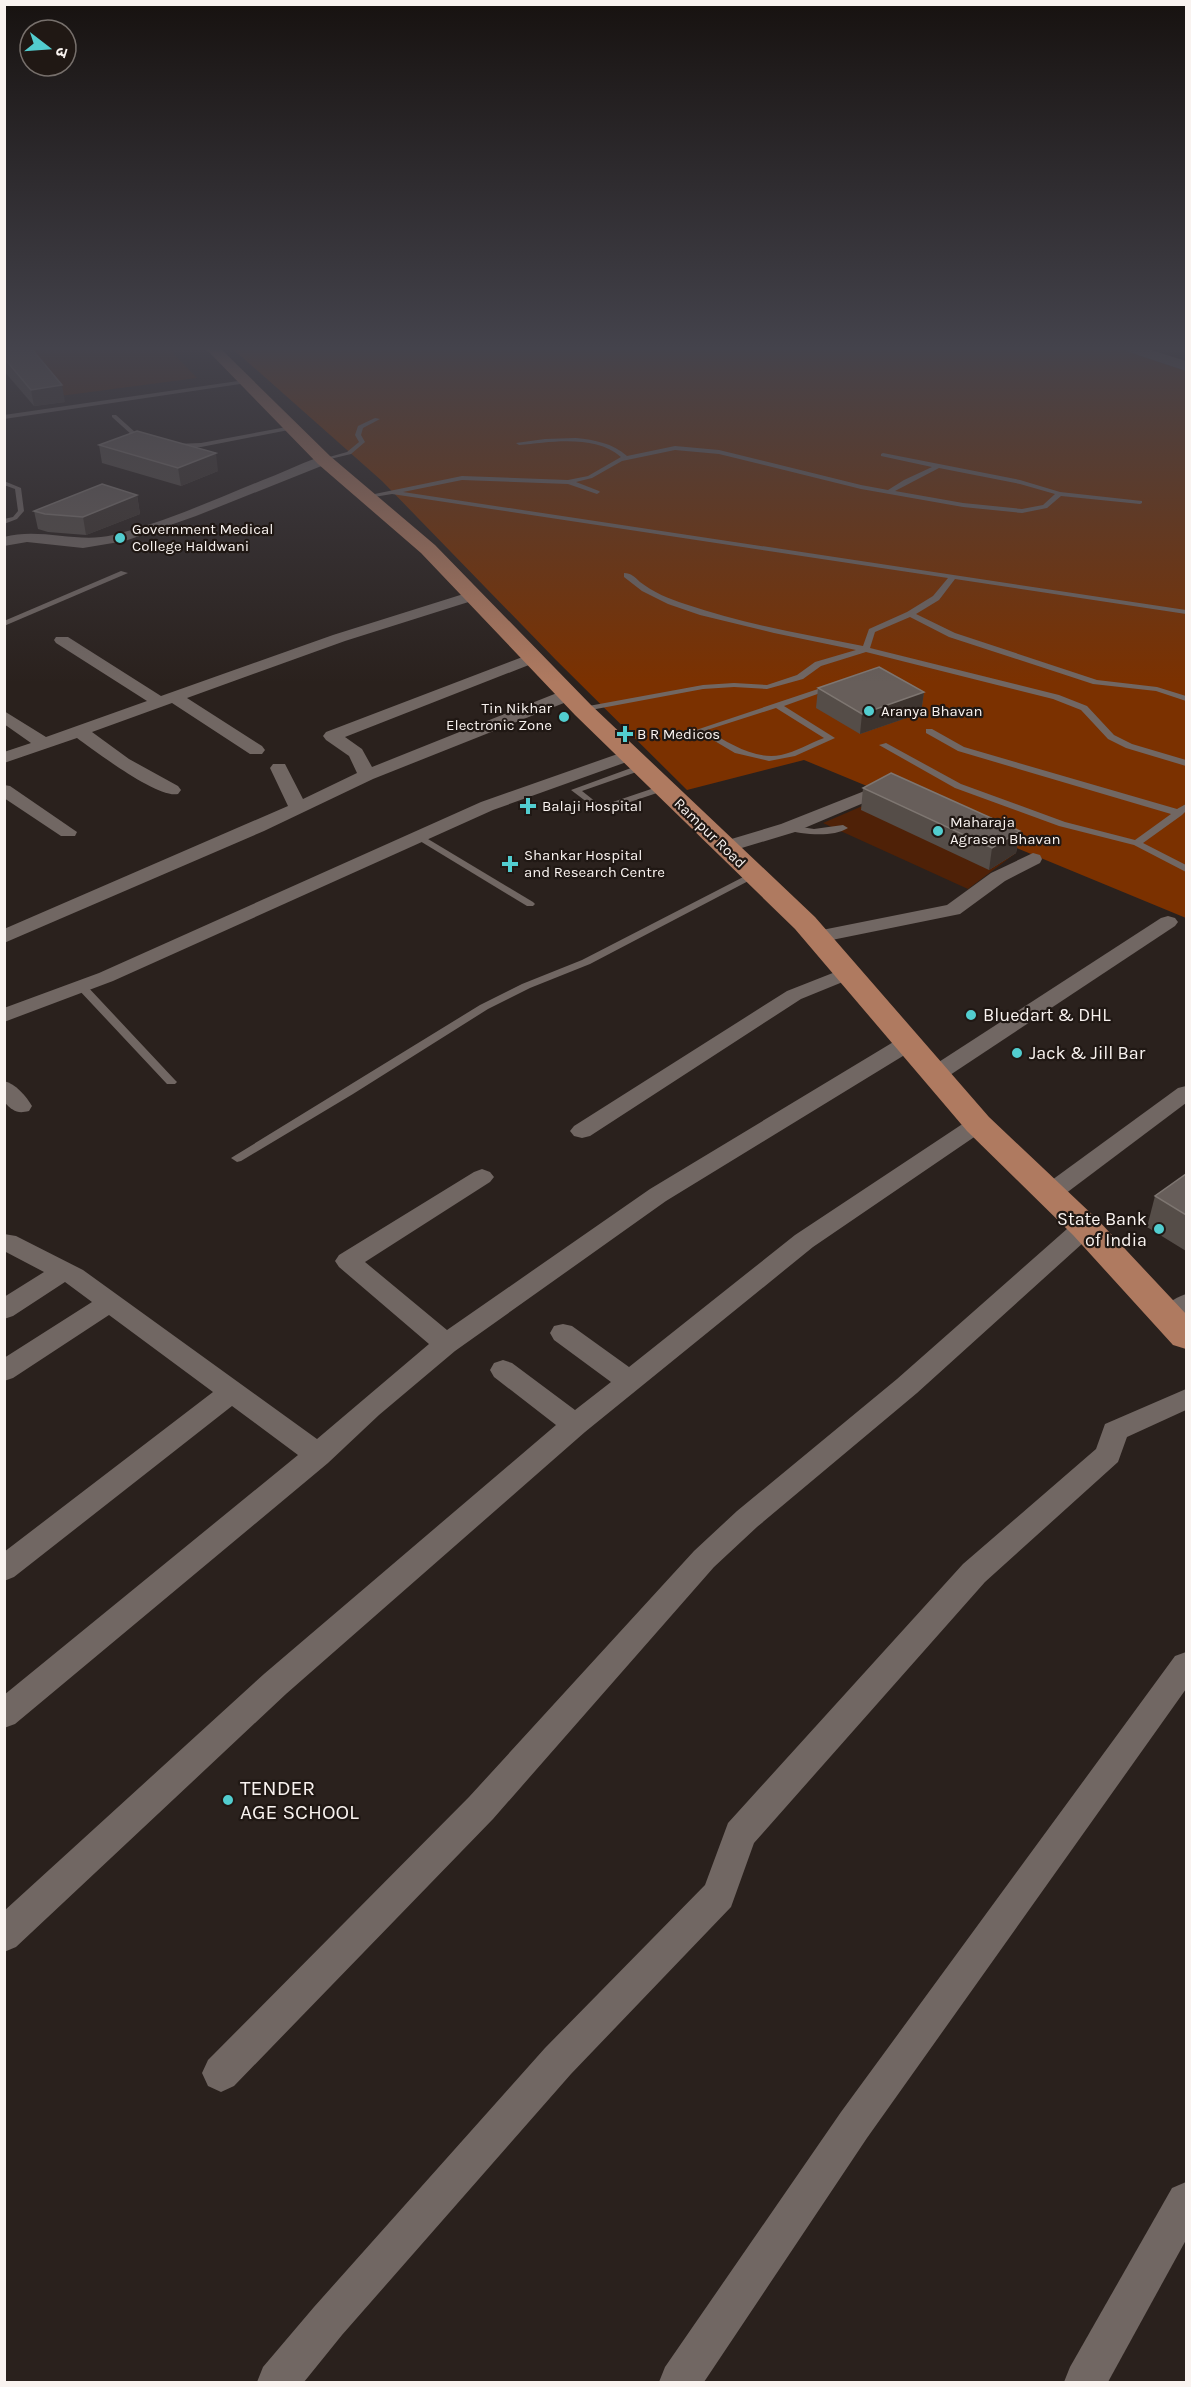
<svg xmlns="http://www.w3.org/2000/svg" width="1191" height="2387" font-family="Karla,'Noto Sans Devanagari',sans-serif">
<rect width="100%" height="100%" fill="#2a211d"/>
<g fill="#4f2107">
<polygon points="21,349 169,349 197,378 60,396"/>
<polygon points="888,795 1016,853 968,889 823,823"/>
</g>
<polygon fill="#7b3100" points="233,349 1120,349 1186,371 1186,918 804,760 687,790 556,660 382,481"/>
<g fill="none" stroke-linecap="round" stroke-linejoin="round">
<g fill="#716763" fill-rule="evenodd">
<polygon points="245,380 247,383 4,419 4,415"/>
<polygon points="112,415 116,415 146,442 146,444 142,444 112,417"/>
<polygon points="375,418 380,419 363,428 361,435 365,442 351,454 322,461 322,459 347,452 359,442 355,435 358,426"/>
<polygon points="292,426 295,428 294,429 201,447 175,448 172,446 175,444 201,443"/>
<path d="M 576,438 C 595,440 612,443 627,456 L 675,446 L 719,450 L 861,485 L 888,490 L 904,480 L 932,467 L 881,456 L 881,454 L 883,453 L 1020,480 L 1060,492 L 1142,501 L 1142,503 L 1140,504 L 1061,496 L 1047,508 L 1022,513 L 963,507 L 861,489 L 719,454 L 675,450 L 622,461 L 592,478 L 576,482 L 599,491 L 600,492 L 597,494 L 568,484 L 462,480 L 403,492 L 1186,610 L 1186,614 L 955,579 L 939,600 L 916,614 L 955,633 L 1097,680 L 1157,687 L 1186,696 L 1186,701 L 1156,691 L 1093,684 L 949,637 L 910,617 L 875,632 L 870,648 L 1059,695 L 1087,706 L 1114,735 L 1132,744 L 1186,760 L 1186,766 L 1126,748 L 1108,739 L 1081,710 L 1053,699 L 866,652 L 821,666 L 803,679 L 767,689 L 734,687 L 703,689 L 580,712 L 580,708 L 583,707 L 703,685 L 734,683 L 767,685 L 797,675 L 815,662 L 856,650 L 774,633 L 700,615 L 668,604 L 642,591 L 624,577 L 624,573 C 631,573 635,577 640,582 C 653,592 669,599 685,604 C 743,624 803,634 863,646 L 869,629 L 907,612 L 933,596 L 948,578 L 392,494 L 368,498 L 365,496 L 462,476 L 568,480 L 588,476 L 621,457 C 595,434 550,442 519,445 L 516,443 L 545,439 ZM 939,468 L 1020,484 L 1055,494 L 1043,505 L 1022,509 L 963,503 L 895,491 Z"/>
<polygon points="4,481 21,488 24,511 17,519 4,524 4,519 13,517 18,511 15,489 4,485"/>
<polygon points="121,571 128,573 4,626 4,621"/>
<path d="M 830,685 L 837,687 L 784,706 L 835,738 L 795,756 L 769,761 L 735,753 L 696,730 ZM 776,708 L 824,738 C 810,743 796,752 781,755 C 754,760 729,743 707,730 Z"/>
<polygon points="926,729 932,729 964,747 1177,809 1186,804 1186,811 1182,815 1143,843 1186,865 1186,872 1134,845 1059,826 955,788 879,745 886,743 961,784 1065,822 1135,840 1171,814 958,751 926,733"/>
<polygon points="642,764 645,765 645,769 582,791 601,806 663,785 667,788 666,790 600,812 571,790"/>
<path d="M 788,825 L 814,829 L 843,825 L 848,828 C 832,838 802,834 785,830 L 785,826 Z"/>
<polygon points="418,833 533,902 535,904 533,906 527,906 415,838 413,836"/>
<polygon points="753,872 758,875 756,877 590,964 530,988 488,1009 353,1094 241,1161 237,1162 231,1158 480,1005 522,984 582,960"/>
<polygon points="82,984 86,985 175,1080 177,1082 175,1084 167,1084 78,989 77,987 78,985"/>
</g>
<g fill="#716763" fill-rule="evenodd">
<path d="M 324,456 L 330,460 L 329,463 L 196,516 L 125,541 L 83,548 L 27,542 L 4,546 L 4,537 C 41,527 77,544 113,535 C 166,522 218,498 268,478 C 287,471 305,461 324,456 Z"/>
<path d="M 473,591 L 478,593 L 481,596 L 478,599 L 345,641 L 187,698 L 262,746 L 265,750 L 262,754 L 250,754 L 172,703 L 92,732 L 129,759 L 178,786 L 181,790 L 178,794 C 158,799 95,751 77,738 L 4,763 L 4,752 L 31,743 L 4,724 L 4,711 L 46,737 L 147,701 L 56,643 L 54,640 L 56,637 L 68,637 L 161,696 L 333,635 Z"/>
<polygon points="533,653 541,658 539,661 345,737 362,749 372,767 562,691 574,691 576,695 574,699 373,779 264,831 4,943 4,929 288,806 270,768 273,764 285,764 303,799 357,773 349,756 326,740 323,736 326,732"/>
<polygon points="629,750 635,751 638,755 635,759 493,810 113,981 4,1022 4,1008 99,973 481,802"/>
<polygon points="4,785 10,786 77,832 75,836 61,836 4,798"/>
<polygon points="867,790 873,791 876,795 873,799 795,832 725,853 718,851 716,847 718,843 781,824"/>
<polygon points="1033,853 1040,855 1042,859 1040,863 1005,881 960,914 817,943 810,941 807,937 810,933 817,931 947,905 991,873"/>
<polygon points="1168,916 1175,918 1178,922 1175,926 944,1079 936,1081 928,1079 925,1074 928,1069 1161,918"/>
<polygon points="848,967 855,969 858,973 855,977 801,999 590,1136 582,1138 574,1136 570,1131 574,1126 787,991"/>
<polygon points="908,1036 916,1038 919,1043 916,1048 666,1201 455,1351 379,1415 328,1463 15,1724 4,1728 4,1695 298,1455 232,1406 14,1577 4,1581 4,1552 213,1392 109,1315 13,1378 4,1381 4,1358 92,1302 65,1282 13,1316 4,1319 4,1297 44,1272 4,1251 4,1234 16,1236 83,1270 317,1439 429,1344 339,1267 335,1261 339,1255 474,1172 482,1169 490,1172 494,1177 490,1182 365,1262 447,1330 650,1189 900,1038"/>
<path d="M 4,1081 C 16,1084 26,1096 32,1106 L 29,1111 C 17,1114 13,1111 4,1102 Z"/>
<polygon points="1186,1086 1186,1103 1057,1200 1049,1202 1041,1200 1037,1194 1041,1188 1178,1088"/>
<polygon points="978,1117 986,1119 989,1124 986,1129 813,1247 585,1432 286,1694 16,1947 4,1952 4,1911 264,1674 556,1425 494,1377 490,1370 494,1363 503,1360 512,1363 575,1410 611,1382 554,1340 550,1333 554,1326 563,1324 572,1326 629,1367 795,1235 970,1119"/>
<polygon points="1085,1219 1094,1221 1097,1227 1094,1233 917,1393 757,1527 714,1567 493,1819 234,2086 221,2092 208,2086 202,2073 208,2060 469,1797 694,1551 737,1511 897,1379 1076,1221"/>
<path d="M 1186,1294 L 1186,1316 C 1177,1324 1171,1327 1159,1323 L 1155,1317 C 1162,1306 1174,1298 1186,1294 Z"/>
<polygon points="1186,1389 1186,1410 1127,1437 1118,1462 985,1582 754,1843 731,1907 571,2074 342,2335 304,2382 257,2382 263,2367 314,2307 545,2048 705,1885 728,1823 963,1564 1096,1449 1105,1424"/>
<polygon points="1186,1652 1186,1689 867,2138 704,2382 659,2382 665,2367 841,2112 1175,1656"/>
<polygon points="1186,2182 1186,2240 1108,2382 1064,2382 1070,2367 1172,2188"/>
</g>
<polygon fill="#716763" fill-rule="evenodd" points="1126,349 1148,349 1186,361 1186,371 1129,352"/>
<polygon fill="#af7a60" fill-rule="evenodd" points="206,349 221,349 330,456 435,545 591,705 815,917 989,1117 1097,1219 1186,1314 1186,1349 1173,1345 1073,1235 967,1131 795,929 575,715 421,553 318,464"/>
</g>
<g fill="#554d48">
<polygon points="4,348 65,402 34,406 4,371"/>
<polygon points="99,445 218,471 181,486 102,463"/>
<polygon points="137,495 140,514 86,535 48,532 38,529 34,511"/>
<polygon points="818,688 924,692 921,713 860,734 816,708"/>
<polygon points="863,788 1020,831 1016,853 989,870 861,810"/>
<polygon points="1186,1174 1186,1251 1147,1227 1155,1196"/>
</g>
<g fill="#3d342f">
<polygon points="62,385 65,402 34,406 31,390"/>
<polygon points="216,453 218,471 181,486 178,468"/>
<polygon points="137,495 140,514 86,535 83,517"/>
<polygon points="924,692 921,713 860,734 862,714"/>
<polygon points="1020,831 1016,853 989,870 992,848"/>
</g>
<g fill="#675e5a" stroke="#7e7671" stroke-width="1.5">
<polygon points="4,348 31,348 62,385 31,390 4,358"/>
<polygon points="137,431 216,453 178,468 99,445"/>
<polygon points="102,484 137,495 83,517 45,514 34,511"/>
<polygon points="879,667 924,692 862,714 818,688"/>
<polygon points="891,773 1020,831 992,848 863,788"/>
<polygon points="1186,1174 1186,1215 1155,1196"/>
</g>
<linearGradient id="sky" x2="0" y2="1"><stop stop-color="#171210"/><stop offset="0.51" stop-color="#44434c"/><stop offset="1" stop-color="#44434c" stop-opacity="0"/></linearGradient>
<rect width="1191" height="683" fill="url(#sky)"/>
<g fill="#52cdcf" stroke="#201814" stroke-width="2">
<circle cx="120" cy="538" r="6"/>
<circle cx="869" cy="711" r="6"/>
<circle cx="564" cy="717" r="6"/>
<path d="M622 725h6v6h6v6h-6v6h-6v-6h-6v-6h6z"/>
<path d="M525 797h6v6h6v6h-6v6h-6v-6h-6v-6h6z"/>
<circle cx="938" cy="831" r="6"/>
<path d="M507 855h6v6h6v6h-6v6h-6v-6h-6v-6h6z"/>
<circle cx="971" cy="1015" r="6"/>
<circle cx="1017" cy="1053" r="6"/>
<circle cx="1159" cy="1229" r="6"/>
<circle cx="228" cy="1800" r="6"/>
</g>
<g text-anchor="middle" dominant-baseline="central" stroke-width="4.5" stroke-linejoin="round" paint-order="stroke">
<g font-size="15" fill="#f9f3f0" stroke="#201814" text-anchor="start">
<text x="132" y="529">Government Medical<tspan x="132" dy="17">College Haldwani</tspan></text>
<text x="552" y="708" text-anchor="end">Tin Nikhar<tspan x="552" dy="17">Electronic Zone</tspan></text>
<text x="881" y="711">Aranya Bhavan</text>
<text x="637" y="734">B R Medicos</text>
<text x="542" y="806">Balaji Hospital</text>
<text x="950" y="822">Maharaja<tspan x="950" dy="17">Agrasen Bhavan</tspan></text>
<text x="524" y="855">Shankar Hospital<tspan x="524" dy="17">and Research Centre</tspan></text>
</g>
<g font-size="15" fill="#f9f3f0" stroke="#201814">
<text transform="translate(710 833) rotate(44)">Rampur Road</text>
</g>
<g font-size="18" fill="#f9f3f0" stroke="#201814" text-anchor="start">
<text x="983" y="1015">Bluedart &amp; DHL</text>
<text x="1029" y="1053">Jack &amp; Jill Bar</text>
<text x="1147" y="1219" text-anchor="end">State Bank<tspan x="1147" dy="21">of India</tspan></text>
</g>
<g font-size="21" fill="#f9f3f0" stroke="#201814" text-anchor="start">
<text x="240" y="1788">TENDER<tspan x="240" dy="24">AGE SCHOOL</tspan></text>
</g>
</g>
<rect width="1191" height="2387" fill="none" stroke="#f9f3f0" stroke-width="12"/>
<g transform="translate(48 48) rotate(107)"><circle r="28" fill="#201814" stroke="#77706c" stroke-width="1.5"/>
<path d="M0-4.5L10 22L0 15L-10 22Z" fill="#52cdcf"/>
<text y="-9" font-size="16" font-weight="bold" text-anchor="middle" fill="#f9f3f0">उ</text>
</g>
</svg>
